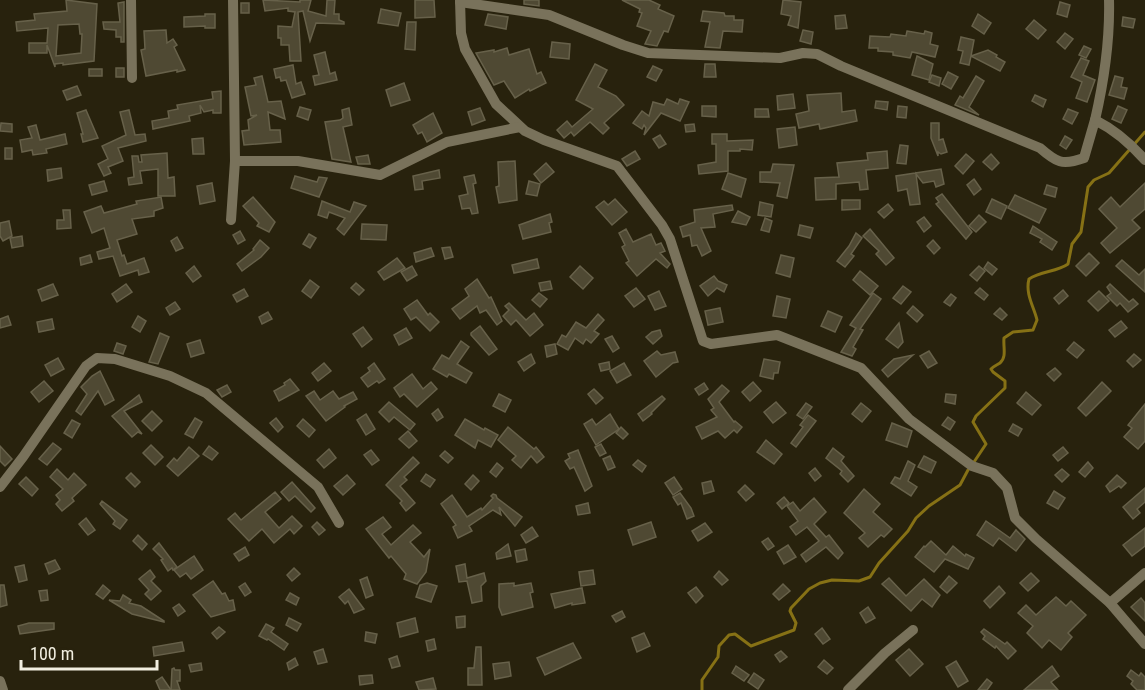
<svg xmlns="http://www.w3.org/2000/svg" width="1145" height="690" font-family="'Roboto Condensed',sans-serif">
<rect width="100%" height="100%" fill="#28220d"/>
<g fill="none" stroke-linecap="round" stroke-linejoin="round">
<g stroke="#867115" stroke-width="3">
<path d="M 974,462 L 986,444 L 973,422 L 976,416 L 1005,388 L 1005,381 L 993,372 L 991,369 C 994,366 997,365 1000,363 C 1007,357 1003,347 1004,338 L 1013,332 L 1033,330 L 1037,320 C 1034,307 1025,294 1029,279 C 1041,271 1057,272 1068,264 L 1072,244 L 1081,232 L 1088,187 L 1094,180 L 1109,173 L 1145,132"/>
<polyline points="702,690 702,680 718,657 719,646 729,635 735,634 751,646 794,630 796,623 790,611 791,608 809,589 820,583 832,580 859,581 870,577 879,563 908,531 916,518 929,506 960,485 968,470"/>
</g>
</g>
<g fill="#4f4933" stroke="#67614a" stroke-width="1.5" fill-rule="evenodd">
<path d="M 66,0 L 97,4 L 94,61 L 63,65 L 63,63 L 55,64 L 55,67 L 47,45 L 47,53 L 29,53 L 29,43 L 47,43 L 48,28 L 17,31 L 16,22 L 35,20 L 34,14 L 67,11 ZM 79,24 L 80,34 L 82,34 L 81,53 L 56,56 L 58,25 Z"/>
<polygon points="263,0 300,2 300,0 311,0 308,11 326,16 327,0 335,0 334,14 339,14 339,20 344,22 344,24 316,23 310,41 303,11 298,12 301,61 290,61 289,45 281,45 281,38 278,38 278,26 292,27 295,12 288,11 288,8 265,11"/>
<polygon points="415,0 434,0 435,17 415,18"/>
<polygon points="524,0 539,0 539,6 524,4"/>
<polygon points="622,0 649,0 660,5 658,9 674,16 668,32 664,31 657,46 645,44 651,31 637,26 642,13 639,12 640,9"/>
<polygon points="783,0 801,2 798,28 788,25 791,16 781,14"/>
<polygon points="124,2 124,42 121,42 121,37 116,37 116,30 104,29 103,22 120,22 118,3"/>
<polygon points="1060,2 1070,5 1067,17 1057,14"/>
<rect x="241" y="3" width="8" height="10"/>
<polygon points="381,9 401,13 398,26 378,23"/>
<polygon points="703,11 724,13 725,16 734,16 734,20 743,20 742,32 723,31 720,48 705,47 710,22 701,21"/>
<polygon points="205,14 215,14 215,28 205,28 205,26 184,27 184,17 205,16"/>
<polygon points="488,14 508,17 506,29 485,25"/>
<polygon points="978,14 991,23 984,34 972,26"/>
<polygon points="845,15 847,28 836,29 835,16"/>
<polygon points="1123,17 1135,19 1133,28 1122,26"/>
<polygon points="1034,20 1046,30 1038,39 1026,29"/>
<polygon points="407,22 416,22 415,50 405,49"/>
<polygon points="166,30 167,43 173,39 177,45 174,47 185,70 177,72 177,70 146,76 141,50 145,49 144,31"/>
<polygon points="803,30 813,32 811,44 800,41"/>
<polygon points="907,31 924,34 925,31 932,33 930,44 938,46 935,57 912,52 910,58 893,55 893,52 878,51 878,48 869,48 870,36 890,37 891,34 906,36"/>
<polygon points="1065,33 1073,39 1065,49 1057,42"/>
<polygon points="961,37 974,40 971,56 988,50 997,55 996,57 1005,62 1000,71 971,56 969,65 960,63 963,51 958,50"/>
<polygon points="552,42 570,44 569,59 550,57"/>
<polygon points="1084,46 1091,49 1086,58 1079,55"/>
<polygon points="507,48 509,55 529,49 537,74 541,72 546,83 530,91 529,89 515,98 504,81 494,85 476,53 494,50 494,52"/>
<polygon points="325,52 330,74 335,72 337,80 315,85 313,76 319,75 314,55"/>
<polygon points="917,56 933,64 929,80 912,75"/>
<polygon points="1081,58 1089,61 1083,75 1095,80 1087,102 1076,98 1082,82 1071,77"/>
<polygon points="595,64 607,70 598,87 616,96 624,105 604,123 609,128 603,134 590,122 574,136 571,132 564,138 557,130 567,121 572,127 593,109 576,100"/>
<polygon points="705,64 715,64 716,77 704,77"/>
<polygon points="293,65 296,84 301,82 305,94 292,98 286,80 281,81 280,77 276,78 274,69"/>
<polygon points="653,66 662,70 656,81 647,77"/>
<rect x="116" y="68" width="8" height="9"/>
<rect x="89" y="69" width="13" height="7"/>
<polygon points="948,72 958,77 951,89 942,84"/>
<polygon points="932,75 941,78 939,86 929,82"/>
<polygon points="262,76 268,102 281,101 285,119 268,112 270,130 280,130 281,142 244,145 242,131 249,130 248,120 257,115 251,116 245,87 256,85 254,78"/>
<polygon points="976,76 984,81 969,107 979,115 955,105 960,96 963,98"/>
<polygon points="1115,76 1123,78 1121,87 1127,88 1124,99 1109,95"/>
<polygon points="404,83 410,100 391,106 386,90"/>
<polygon points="77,86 81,95 67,100 63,91"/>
<polygon points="221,91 221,113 213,113 213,110 204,112 200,105 201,113 189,116 190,121 153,129 152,121 169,118 168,111 178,109 177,105 213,99 212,92"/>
<polygon points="841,93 842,112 855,110 857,121 820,129 819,124 799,128 796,114 809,111 807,95"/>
<polygon points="793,94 795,108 778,110 777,96"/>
<polygon points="1035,95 1046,100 1043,107 1032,101"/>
<polygon points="667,99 678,104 680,99 689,102 680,121 661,113 644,135 646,128 644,125 642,129 633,123 642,111 649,116 653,102 664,105"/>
<polygon points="876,101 888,102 887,110 875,108"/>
<polygon points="702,106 716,106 716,117 702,116"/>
<polygon points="898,106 907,107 906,118 897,117"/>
<polygon points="1118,106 1127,110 1121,123 1112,119"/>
<polygon points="300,107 311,110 308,120 297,116"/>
<polygon points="349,108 352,125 343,127 351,162 332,159 325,122 340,120 343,118 342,110"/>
<polygon points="480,108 485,120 472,125 468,112"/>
<polygon points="755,109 768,109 769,117 755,117"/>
<polygon points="1068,109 1078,113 1072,124 1063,119"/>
<polygon points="86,110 98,138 83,142 81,134 83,134 77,113"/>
<polygon points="129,110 135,135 145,134 146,141 118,148 123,161 108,167 111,173 104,176 98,164 108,159 102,146 126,135 120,112"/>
<polygon points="433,113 442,133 427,142 422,132 418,134 413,125"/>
<polygon points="1,123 12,124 12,132 0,131"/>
<polygon points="931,123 939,123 939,140 943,139 947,152 941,154 938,152 938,156 931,138"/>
<polygon points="694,124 695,131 686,132 685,125"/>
<polygon points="36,125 40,140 65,134 67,144 46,149 47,153 33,155 32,150 22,152 20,140 32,138 28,127"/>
<polygon points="795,127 797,145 779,148 777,129"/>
<polygon points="712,134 727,134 727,141 753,140 752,150 740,149 740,151 728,151 728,171 699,174 698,165 716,162 716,144 712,144"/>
<polygon points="660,135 666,144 659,148 653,139"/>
<polygon points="1065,136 1072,140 1066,149 1060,145"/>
<polygon points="203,138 204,154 193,154 192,139"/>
<polygon points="900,145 908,146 906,164 897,163"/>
<rect x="5" y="148" width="7" height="11"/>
<polygon points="635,151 640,159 627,166 622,159"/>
<polygon points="887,151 888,168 866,170 868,189 860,190 859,182 836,184 836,199 816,200 815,178 839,177 837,163 868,160 867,153"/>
<polygon points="167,153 168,178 174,177 175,196 158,196 158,169 140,171 142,183 129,185 128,178 134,177 132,156 138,156 139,162 142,162 141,155"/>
<polygon points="966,154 974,161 963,174 955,166"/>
<polygon points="991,154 999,163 992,170 983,162"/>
<polygon points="368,155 370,164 358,164 356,157"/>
<polygon points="515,161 517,200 499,203 496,187 499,186 498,162"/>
<polygon points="546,163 554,172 541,183 534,174"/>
<polygon points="773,164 794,165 787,198 777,196 780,183 760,182 760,172 771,172"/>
<polygon points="61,168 62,178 48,181 47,170"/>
<polygon points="941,169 944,184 936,187 934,181 923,183 916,174 920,204 910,205 907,189 898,191 896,176"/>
<polygon points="439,170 440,178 422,181 423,189 415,190 413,176"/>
<polygon points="728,173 746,179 741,197 722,189"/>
<polygon points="474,175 476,183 473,184 478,213 472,214 470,208 462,209 459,196 468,194 464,177"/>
<polygon points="295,176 317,182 319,177 327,178 319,197 291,188"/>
<polygon points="974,179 981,189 974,195 967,185"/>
<polygon points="104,181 107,191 92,195 89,185"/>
<polygon points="529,181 540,184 537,196 526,194"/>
<polygon points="212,183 215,201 200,204 197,186"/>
<polygon points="1145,183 1145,209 1132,220 1140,228 1110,253 1101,243 1117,228 1099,209 1111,197 1120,207"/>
<polygon points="1047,185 1057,188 1055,197 1044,194"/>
<polygon points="942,194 972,232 966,239 936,204 939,202 936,198"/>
<polygon points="1015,195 1046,209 1039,223 1008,208"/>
<polygon points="161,197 163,208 154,211 154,216 132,219 137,234 117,240 122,256 124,255 127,264 144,258 149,272 139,275 138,270 120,276 113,256 99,259 97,252 110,248 104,228 92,233 84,212 101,206 104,213 137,204 136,201"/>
<polygon points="253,197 275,222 269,232 257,226 259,223 243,206"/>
<polygon points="615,199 627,212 612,225 596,207 604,201 608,205"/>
<polygon points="992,199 1007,206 1001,219 986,212"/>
<polygon points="842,200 860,200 860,209 842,210"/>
<polygon points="322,201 350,212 354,202 366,206 344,235 337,229 345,218 329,212 327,218 318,215"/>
<polygon points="760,202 773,205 771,217 758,215"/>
<polygon points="888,204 893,210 884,218 878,212"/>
<polygon points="732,205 733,210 713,214 715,227 701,228 711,251 702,256 697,245 692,246 690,235 683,237 680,227 695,222 694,210"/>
<polygon points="63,210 70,210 71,228 57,229 57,220 64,220"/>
<polygon points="738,211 750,217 746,225 732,222"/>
<polygon points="550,214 552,222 549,223 551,232 523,239 519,225"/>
<polygon points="979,215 986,222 976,232 969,226"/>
<polygon points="924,217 931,226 924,232 917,222"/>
<polygon points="765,218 772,221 769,232 761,230"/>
<polygon points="9,221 12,236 3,241 0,236 0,223"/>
<polygon points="362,224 387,225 386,240 361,239"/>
<polygon points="800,225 813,228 810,238 798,235"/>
<polygon points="1033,226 1057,242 1052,250 1040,242 1042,239 1030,233"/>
<polygon points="626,229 633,242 651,234 656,245 661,243 665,251 660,253 670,264 667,268 656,259 637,276 626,263 629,261 622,247 625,245 619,233"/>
<polygon points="870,229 894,258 886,265 876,254 879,251 863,236"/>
<polygon points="240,231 245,240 238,244 233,235"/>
<polygon points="856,233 862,238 851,254 854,256 845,267 837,261 849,246"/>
<polygon points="309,234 316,238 310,248 303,244"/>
<polygon points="22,236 23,246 12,248 10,238"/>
<polygon points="177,237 183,248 176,251 171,241"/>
<polygon points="260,240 269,248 261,257 242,271 237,264 254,250 253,249"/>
<polygon points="933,240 940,248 934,254 927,246"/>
<polygon points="450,247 453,257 445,259 442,248"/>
<polygon points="431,248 434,256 416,262 414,253"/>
<polygon points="1089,253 1099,263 1086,276 1076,266"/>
<polygon points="90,255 92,262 81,265 80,258"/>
<polygon points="781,255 794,258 790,277 776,273"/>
<polygon points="397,258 405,268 384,280 378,272"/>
<polygon points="537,259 539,268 514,273 512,265"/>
<polygon points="1122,260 1139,275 1145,269 1145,292 1116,266"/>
<polygon points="988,262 997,269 992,275 984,268"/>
<polygon points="194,266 201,276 193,282 186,273"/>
<polygon points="412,266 417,275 407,281 401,272"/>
<polygon points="580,266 593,278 583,289 570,277"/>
<polygon points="979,266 985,271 977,281 970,275"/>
<polygon points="860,271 878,286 870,295 853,280"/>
<polygon points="714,276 718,281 727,285 724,292 717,288 708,296 700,286"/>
<polygon points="477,279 489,298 491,297 502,321 497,325 486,310 480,313 477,306 460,319 452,309 469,296 465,289"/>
<polygon points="310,280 319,287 311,298 302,291"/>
<polygon points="550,281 552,289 541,291 539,283"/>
<polygon points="356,283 364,290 359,295 351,288"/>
<polygon points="53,284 58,295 42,301 38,290"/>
<polygon points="126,284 132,292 117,302 112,294"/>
<polygon points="1110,284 1129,302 1133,299 1138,304 1128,312 1120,303 1117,306 1107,296 1111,293 1107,287"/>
<polygon points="903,286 911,292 901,304 893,298"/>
<polygon points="636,288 645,299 634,307 625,296"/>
<polygon points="980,288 988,295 984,300 975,293"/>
<polygon points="244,289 248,296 237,302 233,295"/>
<polygon points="1063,290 1068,296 1059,304 1054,298"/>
<polygon points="659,291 666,306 655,310 648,296"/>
<polygon points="1099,291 1109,301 1098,311 1088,301"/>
<polygon points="539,293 547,299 540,307 532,300"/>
<polygon points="873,293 881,299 860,329 863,330 853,347 856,349 852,356 841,352 856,328 850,325"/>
<polygon points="951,294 956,298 950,306 944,302"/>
<polygon points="777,296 790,299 786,318 773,316"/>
<polygon points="417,300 428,315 430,313 439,322 430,331 416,317 411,320 404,309"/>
<polygon points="175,302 180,309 170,315 166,308"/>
<polygon points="509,303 526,320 534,313 543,325 530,336 516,320 511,325 503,316 509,310 505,306"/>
<polygon points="913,306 923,315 917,322 907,313"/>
<polygon points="720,308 723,322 708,325 705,311"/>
<polygon points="1000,308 1007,315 1002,320 994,314"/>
<polygon points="828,311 842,317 835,332 821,326"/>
<polygon points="268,312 272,319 262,324 259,317"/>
<polygon points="598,314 604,320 594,331 599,334 591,343 586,339 583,344 575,338 568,350 557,344 562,335 566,337 576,322 586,328"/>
<polygon points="8,316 11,325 0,328 0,319"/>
<polygon points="138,316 146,321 140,332 132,327"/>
<polygon points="52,319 54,329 39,332 37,322"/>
<polygon points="1121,321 1127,328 1115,337 1109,330"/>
<polygon points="899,323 903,342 898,348 886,339"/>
<polygon points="480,326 497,349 489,355 471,335 471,333"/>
<polygon points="363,327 372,339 362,347 353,334"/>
<polygon points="406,328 412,338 399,345 394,335"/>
<polygon points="660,330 662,336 653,344 646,337 652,332"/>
<polygon points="160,333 169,337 158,364 149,362"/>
<polygon points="612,336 619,348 613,352 605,339"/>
<polygon points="200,340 204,353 191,357 187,344"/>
<polygon points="461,341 469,347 457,364 472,373 466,383 449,374 447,377 433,369 442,355 449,359"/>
<polygon points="1074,342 1084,350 1077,358 1067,350"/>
<polygon points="117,343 126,346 123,354 114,351"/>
<polygon points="555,344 557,354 547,357 545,346"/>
<polygon points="657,351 661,355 675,352 678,362 673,363 656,377 644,361"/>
<polygon points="929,351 937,363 928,368 920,356"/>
<polygon points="531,354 535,363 524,371 518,362"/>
<polygon points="1134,354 1141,360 1133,367 1127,361"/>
<polygon points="913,355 888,377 882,370 894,359"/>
<polygon points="58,358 64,369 51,376 45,365"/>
<polygon points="764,359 780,362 778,373 774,373 773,379 760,376"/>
<polygon points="609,362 610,369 601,371 599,364"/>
<polygon points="324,363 331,371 318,381 312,373"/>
<polygon points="374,363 385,379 379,383 377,381 368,387 361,378 370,371 368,368"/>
<polygon points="624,363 631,375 617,383 610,371"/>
<polygon points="1055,368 1061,374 1054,381 1047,374"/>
<polygon points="100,371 114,400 105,405 98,391 81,415 76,411 87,394 81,387 92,376"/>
<polygon points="412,374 423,389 431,382 437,389 417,407 404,394 400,397 394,388"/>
<polygon points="290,379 299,390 279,401 274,391 285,385 284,383"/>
<polygon points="44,381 53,391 39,402 31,392"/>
<polygon points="753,382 761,391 750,401 742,392"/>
<polygon points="1102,382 1111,391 1086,416 1078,408"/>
<polygon points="704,383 708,389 699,395 695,389"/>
<polygon points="227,385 231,392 222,397 217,390"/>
<polygon points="722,385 729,391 719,402 734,422 735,421 742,427 737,433 734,430 725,438 718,431 702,439 696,427 717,417 711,410 714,408 708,399"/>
<polygon points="594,389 603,398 596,404 588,394"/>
<polygon points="314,391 320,400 333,391 339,399 353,392 357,399 344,406 345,407 326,421 306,396"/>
<polygon points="1026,392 1041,405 1032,415 1017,403"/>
<polygon points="499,394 511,400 505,412 493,406"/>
<polygon points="946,394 956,395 955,404 945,402"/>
<polygon points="139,395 142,402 124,411 142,434 138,432 132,437 112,416"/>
<polygon points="662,396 665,399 651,413 652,414 643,421 638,414"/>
<polygon points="389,402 415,424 410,430 394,417 389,422 379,412"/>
<polygon points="776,402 786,413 773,423 764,412"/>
<polygon points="806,403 812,407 803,419 797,415"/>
<polygon points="861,403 871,411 862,422 852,414"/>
<polygon points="1145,404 1145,441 1138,449 1124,437 1132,428 1128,425"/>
<polygon points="438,409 443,417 437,421 432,414"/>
<polygon points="152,411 162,421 152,431 142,421"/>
<polygon points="366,414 375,429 366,435 357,420"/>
<polygon points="610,414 619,429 596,445 584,424 592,419 596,425"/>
<polygon points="808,415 816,421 796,447 791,443 803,427 800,425"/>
<polygon points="948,417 955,422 950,430 942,425"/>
<polygon points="195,418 202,422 193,438 185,434"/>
<polygon points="276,418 283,427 278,432 270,423"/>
<polygon points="303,419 315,430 309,437 297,426"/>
<polygon points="465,419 484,430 485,428 498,435 491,447 478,440 475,448 455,435"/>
<polygon points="72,420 80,424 72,438 64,433"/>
<polygon points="892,423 912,431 907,447 886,440"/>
<polygon points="1013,424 1022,429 1018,436 1009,431"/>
<polygon points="508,427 534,449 536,447 544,457 537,463 531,456 521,468 512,460 516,456 498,440"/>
<polygon points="621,427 628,434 623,439 616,433"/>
<polygon points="408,431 417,441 409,448 399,439"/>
<polygon points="766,440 782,454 774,464 757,452"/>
<polygon points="53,443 61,449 47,465 39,459"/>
<polygon points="601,444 606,453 600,456 595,447"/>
<polygon points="151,445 163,457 155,465 143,453"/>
<polygon points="0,446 12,459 5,466 0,461"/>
<polygon points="209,446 218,453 212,460 203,454"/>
<polygon points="189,447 199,456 178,476 167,466 174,458 177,461"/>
<polygon points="1063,447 1068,453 1058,461 1053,455"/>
<polygon points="833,448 844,457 841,461 854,476 848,482 840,474 842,471 826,458"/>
<polygon points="329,449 336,458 324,468 317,460"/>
<polygon points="371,450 379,460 372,465 364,455"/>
<polygon points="578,450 592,486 585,491 574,467 570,469 565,461 570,458 568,454"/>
<polygon points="445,451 453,458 448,463 440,456"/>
<polygon points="610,456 615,467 608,470 603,459"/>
<polygon points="924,456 936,462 931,473 918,467"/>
<polygon points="413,457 419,463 404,477 407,480 400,486 415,503 406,511 400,503 402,501 386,485"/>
<polygon points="638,460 646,466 642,472 633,465"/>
<polygon points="908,461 915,465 908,481 917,487 911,496 891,483 895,477 900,479"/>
<polygon points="1088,462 1093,468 1085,477 1079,472"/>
<polygon points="497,463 503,468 496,477 490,472"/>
<polygon points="815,468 821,476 815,481 809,473"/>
<polygon points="57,469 68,480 74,473 86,485 72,498 74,501 62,511 56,504 60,500 56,495 63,489 50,477"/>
<polygon points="1062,469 1069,475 1062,482 1055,475"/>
<polygon points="131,473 140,482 135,487 126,478"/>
<polygon points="426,474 435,480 430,487 421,481"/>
<polygon points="347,475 355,484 343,495 334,486"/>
<polygon points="473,475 479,481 471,490 465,484"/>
<polygon points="1117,475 1126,483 1121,488 1119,486 1110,492 1106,486"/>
<polygon points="26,477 38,489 32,496 19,484"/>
<polygon points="674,477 682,489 673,495 665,483"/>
<polygon points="711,481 714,491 704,494 702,483"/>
<polygon points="292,482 315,508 311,512 295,496 289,501 281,492"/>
<polygon points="745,485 754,494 746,501 738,492"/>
<polygon points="1145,488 1145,502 1137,509 1140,513 1133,519 1123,507"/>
<polygon points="864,489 880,504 873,512 892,529 884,537 881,535 868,547 859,538 865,533 844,513"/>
<polygon points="1054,491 1065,498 1058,509 1047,503"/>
<polygon points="275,492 281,499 265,512 279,528 292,516 302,526 294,534 290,529 274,543 262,529 249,541 228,519 235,513 241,520"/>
<polygon points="680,493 691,508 694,516 687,519 681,503 678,505 673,497"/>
<polygon points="493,494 496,495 497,498 522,517 515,526 499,507 501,515 493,510 469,526 472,531 458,538 453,527 456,525 441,504 452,495 467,517 481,508 482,510 493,498 491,496"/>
<polygon points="784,497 789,503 782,509 777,503"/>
<polygon points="814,498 826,512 814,524 826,537 829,535 843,553 838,559 826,547 806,562 801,555 819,541 807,527 796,535 790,527 798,521 787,506 793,502 800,511"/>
<polygon points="102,501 127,520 120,529 113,524 115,521 100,504"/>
<polygon points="588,503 590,513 578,515 576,506"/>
<polygon points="383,517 391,527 382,534 391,545 413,525 421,533 410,542 424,557 430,549 426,572 417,584 404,579 406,574 391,556 389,558 366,529"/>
<polygon points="86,518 95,530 88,535 79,524"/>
<polygon points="986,521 1010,538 1016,530 1025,539 1016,551 999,538 993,546 977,535"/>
<polygon points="317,522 325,530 319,535 312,527"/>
<polygon points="651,522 656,537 633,545 628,530"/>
<polygon points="705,523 712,532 698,541 692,531"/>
<polygon points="532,527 538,536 526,543 521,535"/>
<polygon points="1145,528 1145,546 1132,556 1123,545"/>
<polygon points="138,535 147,544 142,550 133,541"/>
<polygon points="768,538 774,546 768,550 762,542"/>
<polygon points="931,541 946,555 953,546 965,556 966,554 974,558 968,569 945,559 934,572 915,557 924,546 925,547"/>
<polygon points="159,543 177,567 173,570 172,568 168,571 161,560 163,559 153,549"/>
<polygon points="508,544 511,556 497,559 496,553"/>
<polygon points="788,545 796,557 784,564 777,552"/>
<polygon points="245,547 249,555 239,561 234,554"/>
<polygon points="525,549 527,560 517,562 515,551"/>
<polygon points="194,556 203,570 191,579 186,573 180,577 174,570"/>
<polygon points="55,560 60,569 49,574 45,564"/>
<polygon points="465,564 467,578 484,573 486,581 481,586 482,601 472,603 467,581 459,582 456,566"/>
<polygon points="24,565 27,580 19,582 15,567"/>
<polygon points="294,568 300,574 292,581 287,575"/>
<polygon points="150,570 155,577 151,581 161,591 151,600 145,594 149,590 139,579"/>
<polygon points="593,570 595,584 581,586 579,572"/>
<polygon points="719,571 728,580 722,585 714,577"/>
<polygon points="1031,573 1039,581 1028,591 1020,583"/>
<polygon points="949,576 957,583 947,593 940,587"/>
<polygon points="367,577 373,595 366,598 360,580"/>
<polygon points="889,578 906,596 924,579 940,595 932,607 922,599 911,611 882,584"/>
<polygon points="213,581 222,594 225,593 229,601 233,600 235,610 211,617 193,595"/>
<polygon points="245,583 251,592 245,596 239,587"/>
<polygon points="427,583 437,586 431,602 416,597 420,585"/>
<polygon points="514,583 514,586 531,583 533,592 530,593 533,607 502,615 499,607 499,584"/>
<polygon points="783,584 790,591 779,600 773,594"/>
<polygon points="0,585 4,585 7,605 0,607"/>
<polygon points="103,585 110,591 103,599 96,594"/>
<polygon points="999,586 1005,593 990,608 984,601"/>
<polygon points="696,587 703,596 696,603 688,593"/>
<polygon points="582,588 585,603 572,605 572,603 555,608 551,594"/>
<polygon points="349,589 364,609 354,613 348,601 345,604 339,597"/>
<polygon points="47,590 48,600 41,601 39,591"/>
<polygon points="290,593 299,598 296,605 286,600"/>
<polygon points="123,595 131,600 129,603 141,606 164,621 164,622 132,614 109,600 120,601"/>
<polygon points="1056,597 1066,606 1071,601 1086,615 1068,633 1072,637 1061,650 1049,640 1042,648 1027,633 1033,626 1018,613 1026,605 1036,615"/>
<polygon points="1141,598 1145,603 1145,621 1131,607"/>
<polygon points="179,604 185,611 178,616 173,608"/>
<polygon points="868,607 875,618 866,623 860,613"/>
<polygon points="622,611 625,617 616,622 612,616"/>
<polygon points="465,616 465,627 457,628 456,617"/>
<polygon points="289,618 301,624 297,631 286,625"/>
<polygon points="415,618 418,632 400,637 397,623"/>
<polygon points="29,623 54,623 54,629 20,634 18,626"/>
<polygon points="266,624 274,628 271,632 288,644 284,650 268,639 267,640 259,636"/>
<polygon points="219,627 225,632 217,639 212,633"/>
<polygon points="822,628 830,639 823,644 815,634"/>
<polygon points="984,629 1005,644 1007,642 1016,651 1008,659 996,646 995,648 983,639 985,636 981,632"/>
<polygon points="366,632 377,634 375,643 365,641"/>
<polygon points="644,633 650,646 637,652 632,638"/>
<polygon points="434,639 436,649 428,651 426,641"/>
<polygon points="182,642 184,651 154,656 153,647"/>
<polygon points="573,643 581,658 545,675 537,658"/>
<polygon points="476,647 481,647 482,685 468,685 468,668 474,668"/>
<polygon points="323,649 327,662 318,664 314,652"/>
<polygon points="909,649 923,664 910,676 896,660"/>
<polygon points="781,651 787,657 780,662 775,655"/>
<polygon points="397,656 400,666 392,668 389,659"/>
<polygon points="295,658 298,665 289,670 287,663"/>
<polygon points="824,660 833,668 827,674 818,667"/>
<polygon points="956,661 968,681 958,687 946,667"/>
<polygon points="509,662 511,676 495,679 493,664"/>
<polygon points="201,663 202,670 191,672 189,665"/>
<polygon points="736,666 749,675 744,681 732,673"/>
<polygon points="1052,666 1059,676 1051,682 1058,690 1024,690"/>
<polygon points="174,668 175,670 180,670 180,681 177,681 180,690 171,690 172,669"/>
<polygon points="1131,670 1139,676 1141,673 1145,677 1145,690 1137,690 1131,684 1133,681 1127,676"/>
<polygon points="754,673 764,680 758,689 748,682"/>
<polygon points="372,675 373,683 360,685 359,676"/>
<polygon points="162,677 171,690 160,690 156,681"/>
<polygon points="433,678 436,689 419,690 416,682"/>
<polygon points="987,679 992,683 987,690 978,690"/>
</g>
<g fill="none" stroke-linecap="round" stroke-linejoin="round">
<g stroke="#79725b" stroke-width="10">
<polyline points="131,0 132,78"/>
<polyline points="460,0 461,33 465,49 496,104 525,131 544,140 617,166 662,225 670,239 703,341 711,344 777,335 861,368 909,419 972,466 993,473 1007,488 1015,518 1036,539 1110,603 1145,644"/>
<path d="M 460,2 L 549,15 L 623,45 L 648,53 L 780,58 L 803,53 L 817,54 L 841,66 L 1040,148 C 1056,162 1062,166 1084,158 L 1095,120 C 1115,130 1130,143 1145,160"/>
<path d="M 1095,120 C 1104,81 1110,40 1109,0"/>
<polyline points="235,161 298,161 380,175 447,142 520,127"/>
<polyline points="231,220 235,161 233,0"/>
<polyline points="0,487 23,457 86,366 97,358 115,359 170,376 206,393 318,487 339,523"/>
<polyline points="1110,603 1145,573"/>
<polyline points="0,681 3,690"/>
<polyline points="848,690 885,653 913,630"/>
</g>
</g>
<path d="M21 660v9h136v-9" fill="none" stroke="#f1eee0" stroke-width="3"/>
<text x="30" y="660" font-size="18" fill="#f1eee0" stroke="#28220d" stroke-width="4.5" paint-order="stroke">100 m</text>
</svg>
